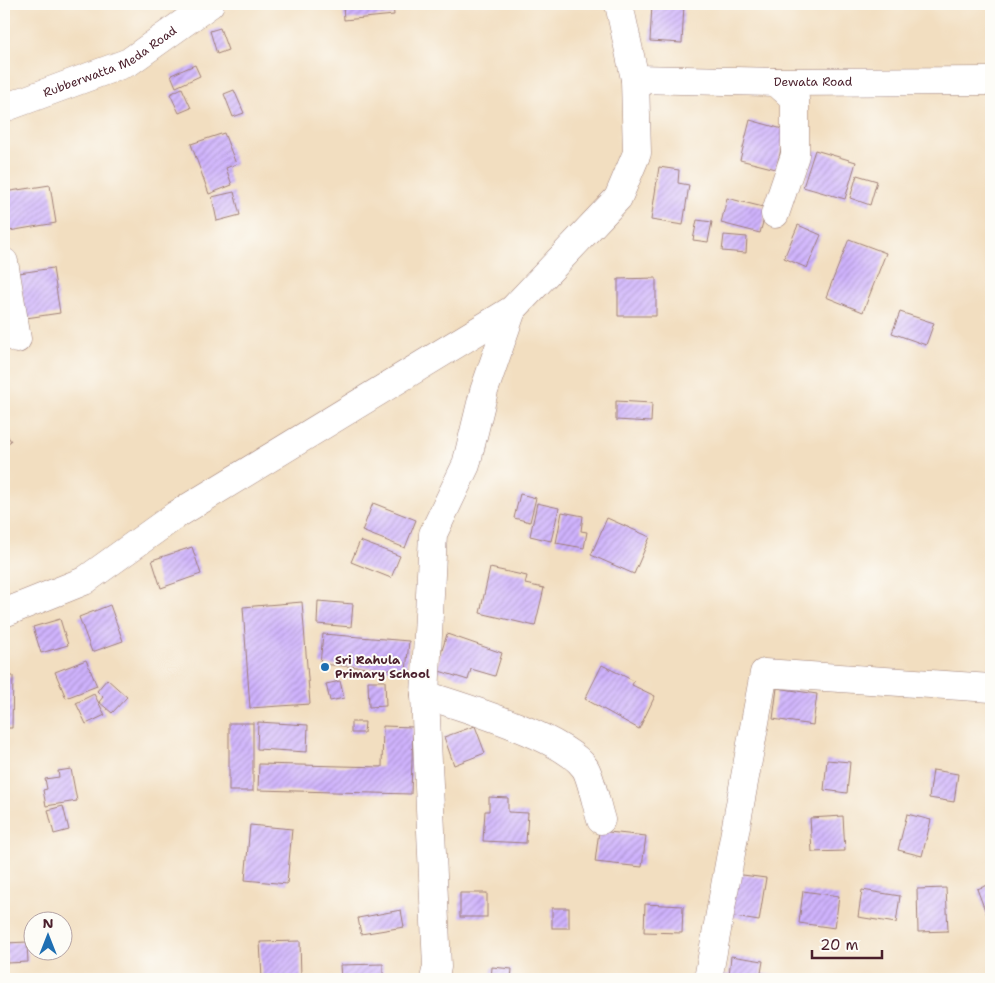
<svg xmlns="http://www.w3.org/2000/svg" width="995" height="983" font-family="'Shantell Sans',sans-serif">
<defs>
<pattern id="building-hatch" width="6" height="6" patternUnits="userSpaceOnUse" patternTransform="scale(1.25)"><rect width="6" height="6" fill="#cfb3fd"/><path d="M-1 1l2-2M0 6l6-6M5 7l2-2" fill="none" stroke="#aa91cd"/></pattern>
</defs>
<rect width="100%" height="100%" fill="#fdfcf7"/>
<filter id="ink" filterUnits="userSpaceOnUse"><feTurbulence type="fractalNoise" baseFrequency=".02" numOctaves="2"/><feDisplacementMap in="SourceGraphic" scale="10" xChannelSelector="R" yChannelSelector="G"/><feConvolveMatrix kernelMatrix="1 2 1 2 8 2 1 2 1" color-interpolation-filters="sRGB"/></filter>
<filter id="wash" filterUnits="userSpaceOnUse"><feTurbulence type="fractalNoise" baseFrequency=".0096" numOctaves="4" result="noise"/><feDisplacementMap in="SourceGraphic" scale="20" xChannelSelector="R" yChannelSelector="G"/><feGaussianBlur stdDeviation="1.12" result="paint"/><feColorMatrix in="noise" values="0 0 0 0 0 0 0 0 0 0 0 0 0 0 0 0 0 1.4 0 .05"/><feComposite in="paint" operator="in"/></filter>
<g filter="url(#wash)">
<rect width="100%" height="100%" fill="#f2dec0"/>
<g id="blocks">
<g fill="url(#building-hatch)">
<polygon points="343,4 393,4 394,15 344,20"/>
<polygon points="652,4 684,4 682,43 650,41"/>
<polygon points="220,28 228,50 217,54 210,31"/>
<polygon points="195,65 200,76 176,87 171,75"/>
<polygon points="182,88 191,108 179,113 170,94"/>
<polygon points="234,90 244,113 233,117 224,94"/>
<polygon points="750,120 786,130 776,169 740,160"/>
<polygon points="224,133 236,164 226,168 232,185 209,194 191,144"/>
<polygon points="815,150 856,162 845,199 803,187"/>
<polygon points="659,167 679,170 678,183 689,185 683,225 651,220"/>
<polygon points="857,175 877,181 870,205 850,198"/>
<polygon points="50,185 56,223 9,231 4,192"/>
<polygon points="234,192 240,215 217,221 212,197"/>
<polygon points="727,198 767,208 760,233 721,223"/>
<polygon points="697,220 712,222 708,242 693,240"/>
<polygon points="798,225 821,235 807,268 784,258"/>
<polygon points="724,235 747,237 746,253 722,251"/>
<polygon points="849,239 886,253 863,312 826,297"/>
<polygon points="53,268 60,313 26,318 19,273"/>
<polygon points="656,278 656,316 618,316 618,279"/>
<polygon points="900,312 934,323 926,345 892,333"/>
<polygon points="616,401 652,403 651,422 616,420"/>
<polygon points="4,431 11,441 4,446"/>
<polygon points="520,494 536,498 530,522 514,518"/>
<polygon points="373,503 416,520 405,548 362,531"/>
<polygon points="537,503 559,508 551,541 530,536"/>
<polygon points="562,512 583,516 581,531 587,532 584,548 556,543"/>
<polygon points="607,518 650,537 634,574 591,555"/>
<polygon points="360,541 400,556 391,578 351,562"/>
<polygon points="192,547 201,574 161,588 152,560"/>
<polygon points="490,568 527,576 525,584 544,588 535,626 480,613"/>
<polygon points="318,601 353,604 351,627 317,624"/>
<polygon points="302,602 310,704 250,708 243,607"/>
<polygon points="110,605 123,641 92,652 79,617"/>
<polygon points="60,619 68,645 41,653 33,627"/>
<polygon points="323,634 409,641 406,671 320,664"/>
<polygon points="447,634 502,653 495,676 471,669 468,680 436,670"/>
<polygon points="86,660 97,686 66,698 55,672"/>
<polygon points="602,665 634,681 632,685 655,696 639,729 585,699"/>
<polygon points="4,676 13,676 12,728 4,728"/>
<polygon points="107,679 127,697 112,713 99,702 103,697 97,691"/>
<polygon points="340,681 344,698 330,701 326,684"/>
<polygon points="368,681 385,681 386,706 369,707"/>
<polygon points="777,688 817,694 813,725 773,719"/>
<polygon points="94,694 105,715 86,724 76,703"/>
<polygon points="258,722 308,725 307,752 257,749"/>
<polygon points="351,722 365,722 364,733 351,733"/>
<rect x="229" y="723" width="24" height="68"/>
<polygon points="383,726 413,727 411,794 258,790 259,764 382,767"/>
<polygon points="475,726 485,753 454,765 444,737"/>
<polygon points="827,760 850,762 847,793 824,790"/>
<polygon points="71,769 77,801 46,806 43,790 47,789 45,779 59,777 58,771"/>
<polygon points="933,770 958,774 954,802 929,798"/>
<polygon points="489,797 508,798 508,812 528,813 526,843 483,841 485,811 489,811"/>
<polygon points="63,806 69,830 54,834 48,810"/>
<polygon points="907,814 931,820 922,856 898,850"/>
<polygon points="843,816 845,851 812,852 810,818"/>
<polygon points="250,825 292,829 287,884 245,880"/>
<polygon points="599,831 646,836 642,867 595,862"/>
<polygon points="735,874 766,878 759,921 728,916"/>
<polygon points="991,884 991,926 977,889"/>
<polygon points="946,888 948,931 918,932 917,889"/>
<polygon points="862,890 900,896 896,923 858,917"/>
<polygon points="803,891 839,896 835,928 799,923"/>
<rect x="460" y="893" width="27" height="24"/>
<polygon points="645,904 683,906 682,933 644,932"/>
<rect x="552" y="908" width="17" height="20"/>
<polygon points="401,910 404,927 361,934 358,918"/>
<polygon points="300,941 301,978 262,979 260,942"/>
<polygon points="27,942 28,962 7,963 6,943"/>
<polygon points="731,956 763,961 761,973 777,976 776,979 719,979 720,974 729,975"/>
<polygon points="383,964 383,979 341,979 340,965"/>
<polygon points="492,967 512,969 511,979 491,979"/>
</g>
</g>
</g>
<g filter="url(#ink)">
<use href="#blocks" fill-opacity="0" stroke="#9e7e76" stroke-width="1"/>
<g fill="none" stroke-linecap="round" stroke-linejoin="round">
<g stroke="#9e7e76" stroke-width="29">
<g id="minor">
<path id="s1" d="M 635,79 L 776,82 L 991,81"/>
<path id="s2" d="M 4,108 L 129,62 L 210,4"/>
<polyline points="775,214 795,155 795,99 776,82"/>
<polyline points="4,262 17,339"/>
<polyline points="4,613 84,581 176,515 512,310 618,198 637,153 635,79 619,4"/>
<path d="M 425,695 C 463,707 564,737 585,768 C 591,777 597,808 601,820"/>
<polyline points="434,979 437,967 425,695 433,534 466,465 484,391 512,310"/>
<polyline points="708,979 764,673 991,688"/>
</g>
</g>
<use href="#minor" stroke="#fff" stroke-width="28"/>
</g>
</g>
<circle fill="#1f6fb2" stroke="#fdfcf7" stroke-width="2" cx="325" cy="667" r="5"/>
<g text-anchor="middle" dominant-baseline="central" stroke-width="4" stroke-linejoin="round" paint-order="stroke">
<g font-size="12" fill="#4a1f2b" stroke="#fdfcf7">
<text stroke="none"><textPath href="#s2" startOffset="116">Rubberwatta Meda Road</textPath></text>
<text stroke="none"><textPath href="#s1" startOffset="178">Dewata Road</textPath></text>
</g>
<g font-size="12" font-weight="bold" fill="#4a1f2b" stroke="#fdfcf7" text-anchor="start">
<text x="335" y="660">Sri Rahula<tspan x="335" dy="14">Primary School</tspan></text>
</g>
</g>
<rect width="995" height="983" fill="none" stroke="#fdfcf7" stroke-width="20"/>
<g transform="translate(48 936)"><circle r="24" fill="#fdfcf7" stroke="#b5a4a5"/>
<path d="M0-4L9 19L0 12L-9 19Z" fill="#1f6fb2"/>
<text y="-8" font-size="14" font-weight="bold" text-anchor="middle" fill="#4a1f2b">N</text>
</g>
<path d="M812 950v8h70v-8" fill="none" stroke="#4a1f2b" stroke-width="2.5"/>
<text x="820" y="950" font-size="15" fill="#4a1f2b" stroke="#fdfcf7" stroke-width="4" paint-order="stroke">20 m</text>
</svg>
